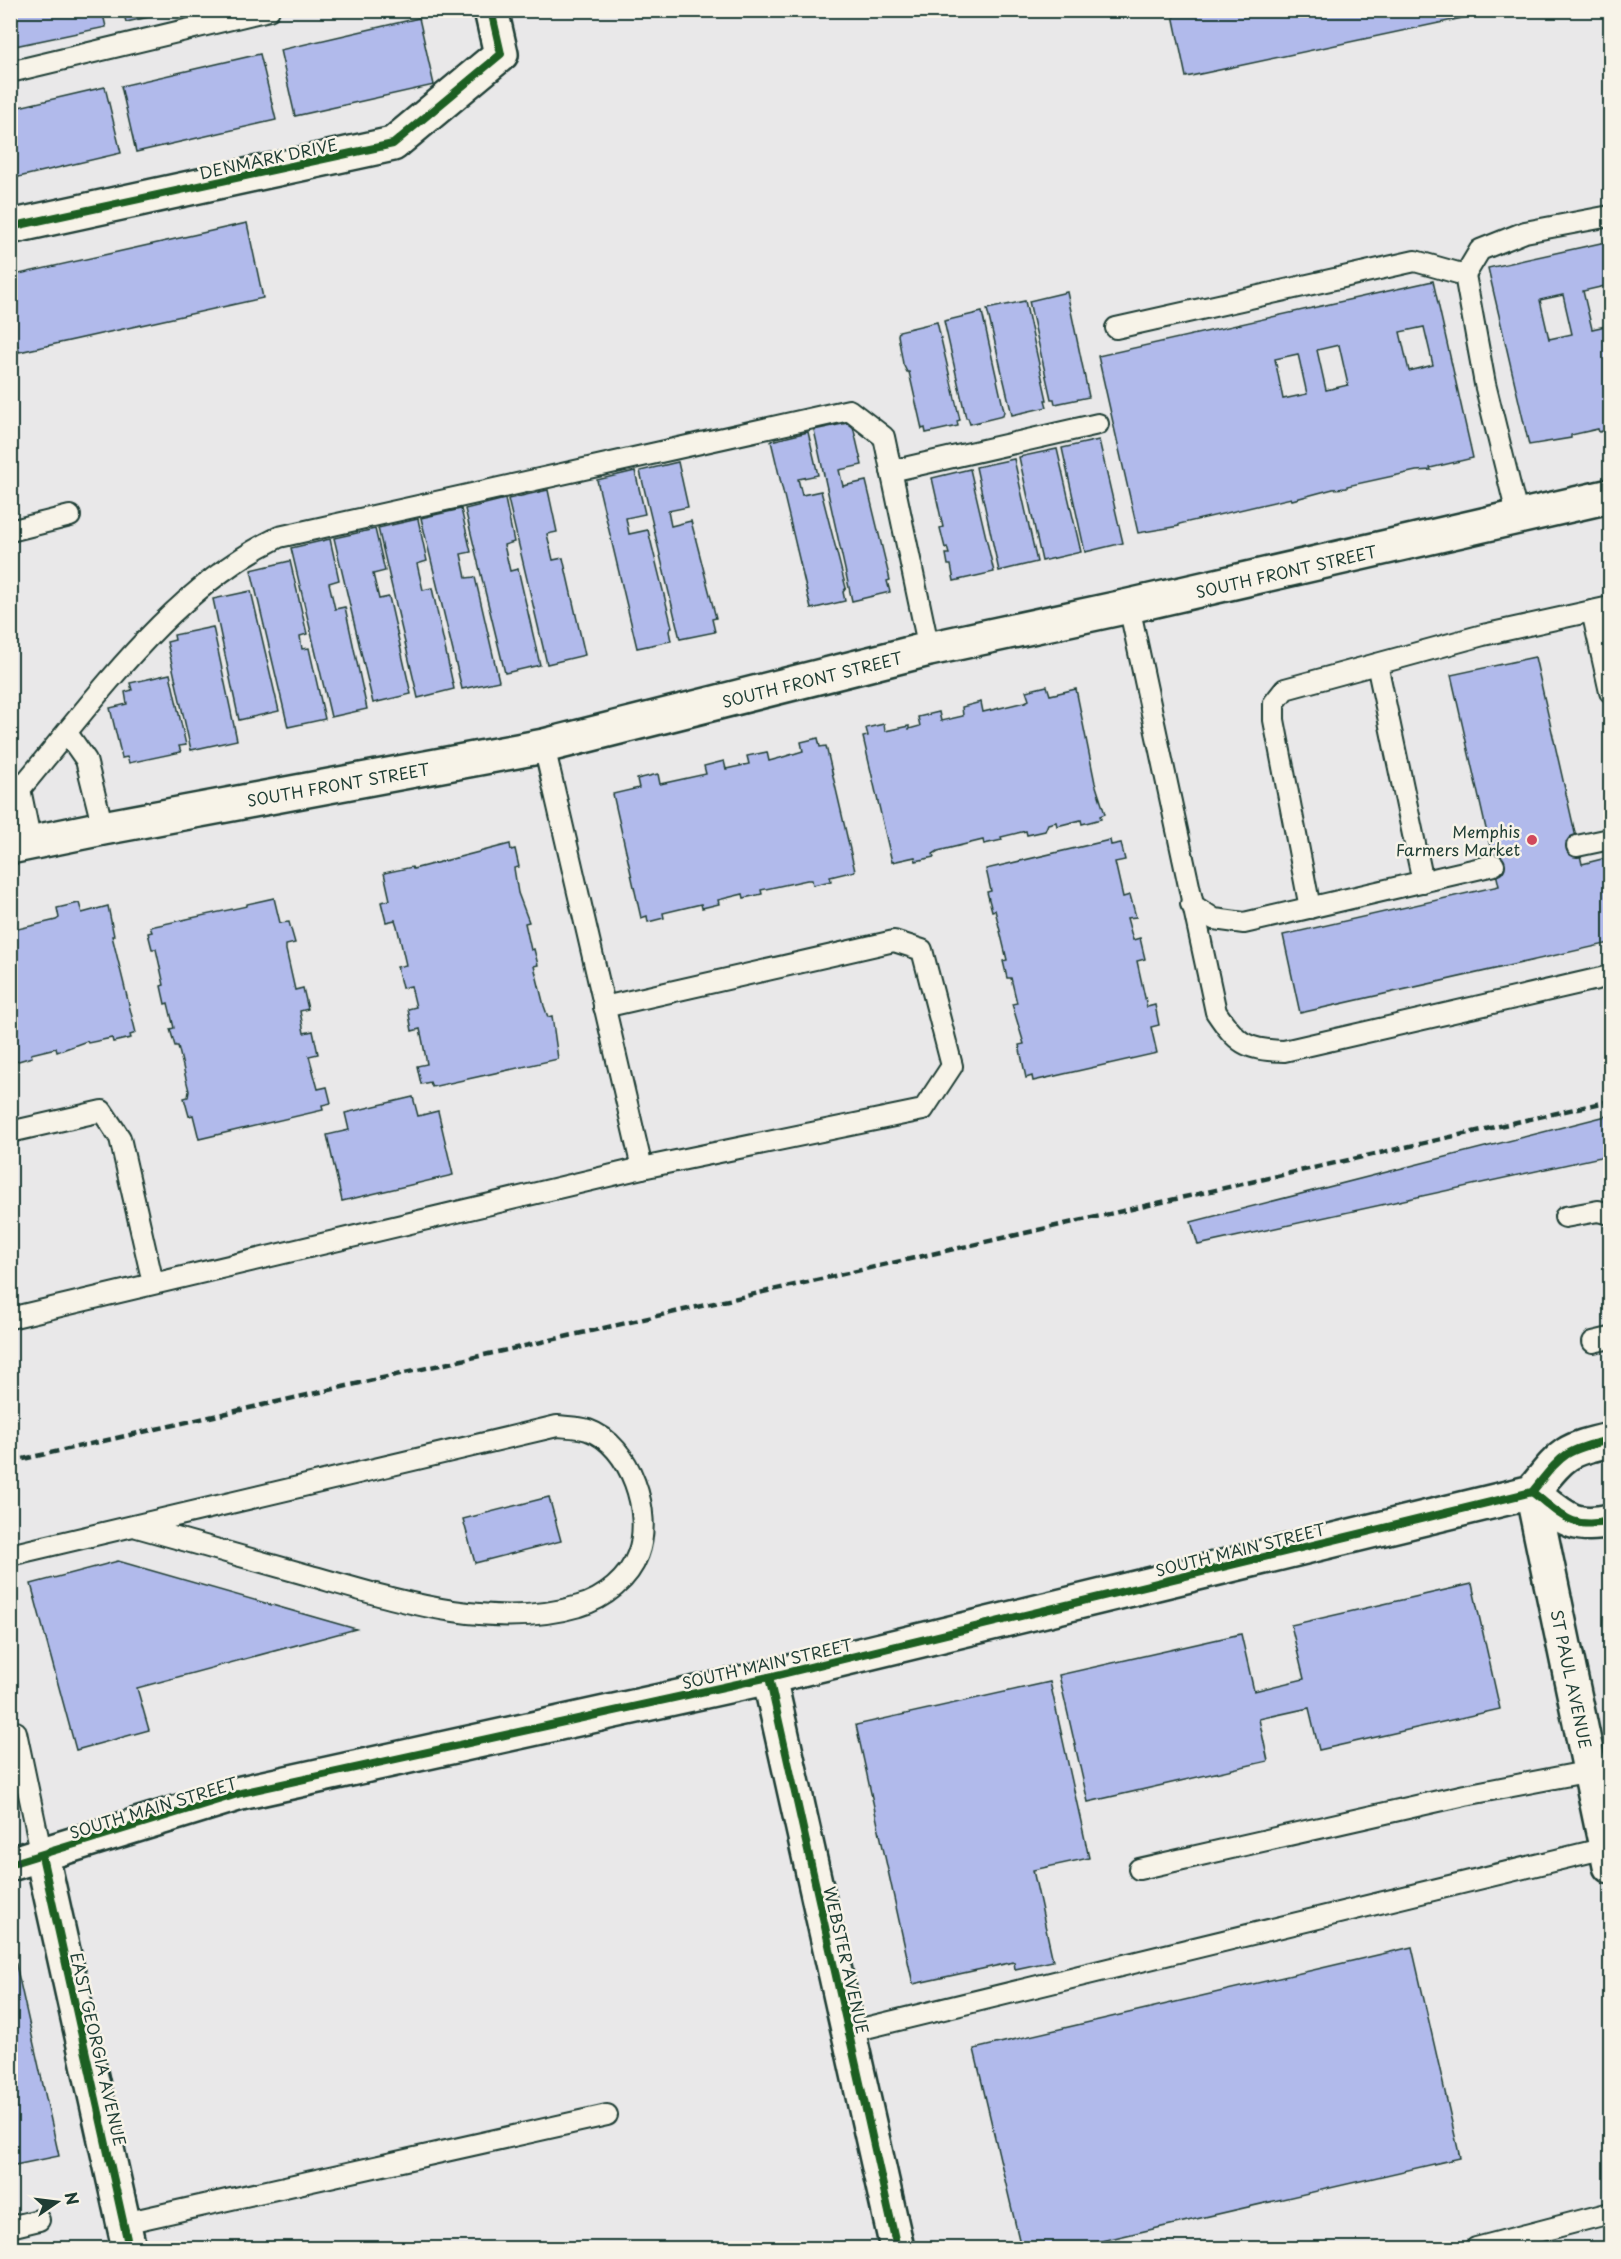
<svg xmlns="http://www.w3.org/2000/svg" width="1621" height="2259" font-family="'Playpen Sans',sans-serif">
<rect width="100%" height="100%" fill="#e9e8e9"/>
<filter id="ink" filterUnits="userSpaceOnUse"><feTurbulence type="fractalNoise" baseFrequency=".0167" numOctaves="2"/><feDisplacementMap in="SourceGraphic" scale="12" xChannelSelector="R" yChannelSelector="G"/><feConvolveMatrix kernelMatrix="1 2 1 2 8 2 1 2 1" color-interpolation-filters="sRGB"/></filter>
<g filter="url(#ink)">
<g fill="#b1baeb" stroke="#1f3d34" stroke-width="1.5" fill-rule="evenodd">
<polygon points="10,10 102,10 106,27 10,47"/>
<polygon points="123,10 181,10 126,22"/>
<polygon points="1172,10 1500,10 1186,77"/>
<polygon points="419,18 434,85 295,116 280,50"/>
<polygon points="260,54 276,120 136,152 121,86"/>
<polygon points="105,87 121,153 10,179 10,109"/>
<polygon points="247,223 263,298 19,352 10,314 10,276"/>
<path d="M 1610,241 L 1610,310 L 1605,286 L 1583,291 L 1592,329 L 1610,325 L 1610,429 L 1599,432 L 1598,429 L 1571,435 L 1571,438 L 1529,445 L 1488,268 ZM 1563,295 L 1572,334 L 1549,339 L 1540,300 Z"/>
<path d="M 1433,281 L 1473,458 L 1430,468 L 1431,470 L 1416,471 L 1347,486 L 1347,488 L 1333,489 L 1292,500 L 1291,498 L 1179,524 L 1179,526 L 1138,533 L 1098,356 ZM 1424,327 L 1433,365 L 1409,371 L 1400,332 ZM 1339,345 L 1348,385 L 1326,390 L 1317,350 ZM 1298,354 L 1307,394 L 1283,399 L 1275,359 Z"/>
<polygon points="1067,292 1089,397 1055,404 1054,399 1051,399 1029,301"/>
<polygon points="1025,301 1047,400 1045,400 1047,407 1012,415 987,309"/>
<polygon points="982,312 1004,411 1003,416 970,424 968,418 966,418 944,321"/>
<polygon points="937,322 960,420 957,421 958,426 926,433 925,428 922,429 909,372 907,372 903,364 898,335 899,331"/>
<polygon points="852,422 862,465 839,470 843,486 866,481 890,580 887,581 890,592 852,601 814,430"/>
<polygon points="808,432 818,475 798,479 802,495 821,491 846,588 843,592 845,601 811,609 771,441"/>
<polygon points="1099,440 1123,543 1085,552 1062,448"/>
<polygon points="1057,449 1081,552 1042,561 1019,457"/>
<polygon points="1014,459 1037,562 999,571 976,467"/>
<polygon points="678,462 688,507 668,511 671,526 691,521 716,618 712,619 715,632 680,639 640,471"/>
<polygon points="970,469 994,572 954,581 951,565 948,565 946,554 949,554 947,547 945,548 940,528 943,527 932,478"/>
<polygon points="635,471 645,514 626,518 629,534 648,530 672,627 669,631 671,641 637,648 597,480"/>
<polygon points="548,490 557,532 547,534 553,560 563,558 585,655 547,664 508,499"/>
<polygon points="505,499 514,542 504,545 510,571 518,569 540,665 505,673 465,509"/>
<polygon points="461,509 471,552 461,554 466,578 475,577 499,681 462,689 421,518"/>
<polygon points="418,519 427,561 417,564 423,590 432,588 454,689 418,698 378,528"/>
<polygon points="375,529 385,571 373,574 379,599 389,597 411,694 373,703 334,538"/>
<polygon points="330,539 339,580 329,583 335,609 345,607 367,709 331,717 291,548"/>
<polygon points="290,561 307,634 300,636 302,649 309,648 325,719 288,727 251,570"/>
<polygon points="251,591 279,711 239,720 213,599"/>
<polygon points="213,627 237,740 191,750 167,642 175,640 174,635"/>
<polygon points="1535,657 1582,864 1610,857 1610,943 1300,1013 1283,935 1499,886 1451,675"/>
<polygon points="170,674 186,745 179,746 181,752 129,763 127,757 122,758 110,708 127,704 125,692 132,690 130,683"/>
<polygon points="1047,686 1050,695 1076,689 1095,783 1105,814 1100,816 1101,819 1082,824 1081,820 1057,826 1056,822 1048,824 1045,831 1027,835 1026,831 1001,837 1002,840 984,844 983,840 938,851 933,854 934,857 916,861 915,857 892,862 863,737 868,736 866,728 884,724 885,731 909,726 909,729 920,726 918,717 939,712 941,721 963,716 962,707 981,702 983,712 1025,702 1029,700 1026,691"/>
<polygon points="818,738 820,747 826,746 855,871 830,877 831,881 813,885 812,880 807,880 761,890 762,894 744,898 743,894 718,900 719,904 702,908 701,904 663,913 664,918 648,922 647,916 641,918 613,794 639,788 637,779 658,774 660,784 706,774 704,766 724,761 726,769 749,764 747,756 767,752 769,761 780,758 803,751 801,742"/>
<polygon points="1110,840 1111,845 1121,843 1125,860 1115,862 1123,897 1130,895 1136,917 1127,918 1133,940 1140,938 1145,959 1137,961 1147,1007 1155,1005 1159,1025 1151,1027 1157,1053 1033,1081 1032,1076 1026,1078 1019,1045 1024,1044 1012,1004 1017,1003 1011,978 1007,978 1003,961 1007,960 995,910 992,911 987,892 991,891 986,869"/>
<polygon points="510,844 511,850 515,849 519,867 514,868 518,893 529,922 525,923 531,950 534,949 538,965 534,966 544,1006 548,1017 552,1016 558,1059 432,1087 430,1082 421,1084 417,1066 427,1064 422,1038 420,1029 412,1031 408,1009 416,1007 411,986 402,988 397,967 406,965 397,926 395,920 386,922 381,902 390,900 384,873 412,867 413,869"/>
<polygon points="274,898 280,923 289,922 295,943 286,945 286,950 295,990 303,988 308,1009 300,1011 304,1033 313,1031 318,1054 309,1056 318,1089 327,1087 331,1103 322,1105 323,1110 199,1139 193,1115 189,1116 184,1098 188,1097 189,1091 178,1046 175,1046 170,1029 174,1028 168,1003 165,1004 161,986 164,985 156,949 152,949 148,933 152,932 150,927 247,906 247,904"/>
<polygon points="79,903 82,913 108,906 114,936 112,936 136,1033 130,1035 131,1038 113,1042 112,1038 88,1043 87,1041 57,1052 56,1048 31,1054 32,1057 15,1062 14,1058 10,1058 10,921 14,930 56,920 59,918 57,908"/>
<polygon points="413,1097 418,1116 438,1111 453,1175 342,1201 327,1135 349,1130 345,1113"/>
<polygon points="1610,1115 1610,1155 1198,1245 1191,1222"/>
<polygon points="549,1497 561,1541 475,1563 463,1519"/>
<polygon points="118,1561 356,1629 137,1688 149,1730 76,1750 31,1584"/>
<polygon points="1472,1584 1500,1709 1319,1750 1309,1708 1259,1719 1268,1761 1088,1802 1059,1675 1241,1634 1254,1691 1304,1679 1291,1625"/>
<polygon points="1050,1682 1089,1858 1033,1870 1053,1961 1015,1969 1014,1962 913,1984 856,1725"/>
<polygon points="10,1938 59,2156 10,2166"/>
<polygon points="1412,1947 1460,2158 1071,2248 1021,2248 974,2049"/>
</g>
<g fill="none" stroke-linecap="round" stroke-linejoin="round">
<g stroke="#1f3d34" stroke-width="24">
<g id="service">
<polyline points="10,72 269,10"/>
<polyline points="1116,328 1415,261 1465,275"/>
<polyline points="891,471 1098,424"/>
<polyline points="1518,518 1485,384 1465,275 1480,250 1525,232 1610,216"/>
<polyline points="10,531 70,516"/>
<path d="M 1129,606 L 1216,1012 C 1237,1043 1245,1050 1284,1051 L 1610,976"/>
<polyline points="1592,611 1610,692"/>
<polyline points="1377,664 1423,882"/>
<polyline points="67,733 86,760 103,828"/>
<path d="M 31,843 L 20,789 C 96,699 170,590 279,537 L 849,410 L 884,437 L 929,649"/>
<polyline points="1577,846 1610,839"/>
<polyline points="1191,904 1214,919 1244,923 1494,865"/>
<polyline points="1310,908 1274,720 1274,703 1285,689 1483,635 1610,607"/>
<polyline points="604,1007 894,941 922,950 952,1066 923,1110 642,1168"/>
<polyline points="10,1132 102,1111 120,1138 153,1283"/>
<polyline points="1565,1217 1598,1211 1610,1214"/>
<polyline points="10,1318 642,1168 544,746"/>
<polyline points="1593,1342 1610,1338"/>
<path d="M 10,1555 L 557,1426 C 567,1427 579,1427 588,1430 C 631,1445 653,1514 638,1554 C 629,1579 604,1599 579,1606 C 491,1632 393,1599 308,1575 C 251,1559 194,1543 137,1527"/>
<polyline points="10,1732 16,1732 42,1856"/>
<polyline points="1139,1869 1465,1795 1591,1771"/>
<polyline points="849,2032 1610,1847"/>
<polyline points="124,2223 607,2115"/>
<polyline points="10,2227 39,2220"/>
<polyline points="1476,2248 1610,2213"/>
</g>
</g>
<g stroke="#1f3d34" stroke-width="38">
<g id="minor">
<polyline points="10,227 393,144 501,54 491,10"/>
<polyline points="1532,1492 1610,1866"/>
<polyline points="769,1677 897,2248"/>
<polyline points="42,1856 129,2248"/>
</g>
</g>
<g stroke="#1f3d34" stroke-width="38">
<g id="secondary">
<polyline points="10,847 103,828 544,746 929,649 1129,606 1610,496"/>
<path d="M 1532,1492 C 1562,1515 1570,1530 1610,1521"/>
<path d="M 10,1864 L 241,1793 L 769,1677 L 1532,1492 C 1562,1455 1563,1450 1610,1440"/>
</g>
</g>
<use href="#service" stroke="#f7f3e8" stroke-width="20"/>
<use href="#minor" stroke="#f7f3e8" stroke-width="33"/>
<use href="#secondary" stroke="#f7f3e8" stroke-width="33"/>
<g stroke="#1f3d34" stroke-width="1.5">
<polyline points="1597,1462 1610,1459"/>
<polyline points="1607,1504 1610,1503"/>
</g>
<polyline stroke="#1f3d34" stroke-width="4.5" stroke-dasharray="9 4.5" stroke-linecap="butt" points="10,1462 1610,1101"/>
<g stroke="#f7f3e8" stroke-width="11">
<g id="cycleway">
<polyline points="10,227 393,144 501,54 491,10"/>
<path d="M 1532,1492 C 1562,1515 1570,1530 1610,1521"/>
<polyline points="769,1677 897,2248"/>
<polyline points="42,1856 129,2248"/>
<path d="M 10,1864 L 241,1793 L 769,1677 L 1532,1492 C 1562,1455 1563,1450 1610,1440"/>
</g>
</g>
<use href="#cycleway" stroke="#1b5e20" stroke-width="8"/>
</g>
</g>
<circle fill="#d1495b" stroke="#f7f3e8" stroke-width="2" cx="1532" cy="840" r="6"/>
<g text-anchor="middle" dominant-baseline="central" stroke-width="5" stroke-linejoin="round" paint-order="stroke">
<g font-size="16" fill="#1f3d34" stroke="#f7f3e8">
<text transform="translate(268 158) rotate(-12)">DENMARK DRIVE</text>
<text transform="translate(1286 571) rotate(-13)">SOUTH FRONT STREET</text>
<text transform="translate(812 679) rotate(-14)">SOUTH FRONT STREET</text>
<text transform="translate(338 784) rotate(-10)">SOUTH FRONT STREET</text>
<text transform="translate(1240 1549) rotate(-14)">SOUTH MAIN STREET</text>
<text transform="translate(767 1663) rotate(-13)">SOUTH MAIN STREET</text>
<text transform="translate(1572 1679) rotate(78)">ST PAUL AVENUE</text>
<text transform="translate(153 1807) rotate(-17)">SOUTH MAIN STREET</text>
<text transform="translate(847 1960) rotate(77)">WEBSTER AVENUE</text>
<text transform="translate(99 2049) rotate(77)">EAST GEORGIA AVENUE</text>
</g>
<g font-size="16" fill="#1f3d34" stroke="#f7f3e8" text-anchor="end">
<text x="1520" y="831">Memphis<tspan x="1520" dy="18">Farmers Market</tspan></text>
</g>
</g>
<rect width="1621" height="2259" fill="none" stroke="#f7f3e8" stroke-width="36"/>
<rect x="18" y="18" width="1585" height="2223" fill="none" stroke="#1f3d34" stroke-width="2" filter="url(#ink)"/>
<g transform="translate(57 2202) rotate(76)" stroke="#f7f3e8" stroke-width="4.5" paint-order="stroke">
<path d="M0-4.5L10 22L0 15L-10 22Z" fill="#1f3d34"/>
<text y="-9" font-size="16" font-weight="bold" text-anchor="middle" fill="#1f3d34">N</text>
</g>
</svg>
